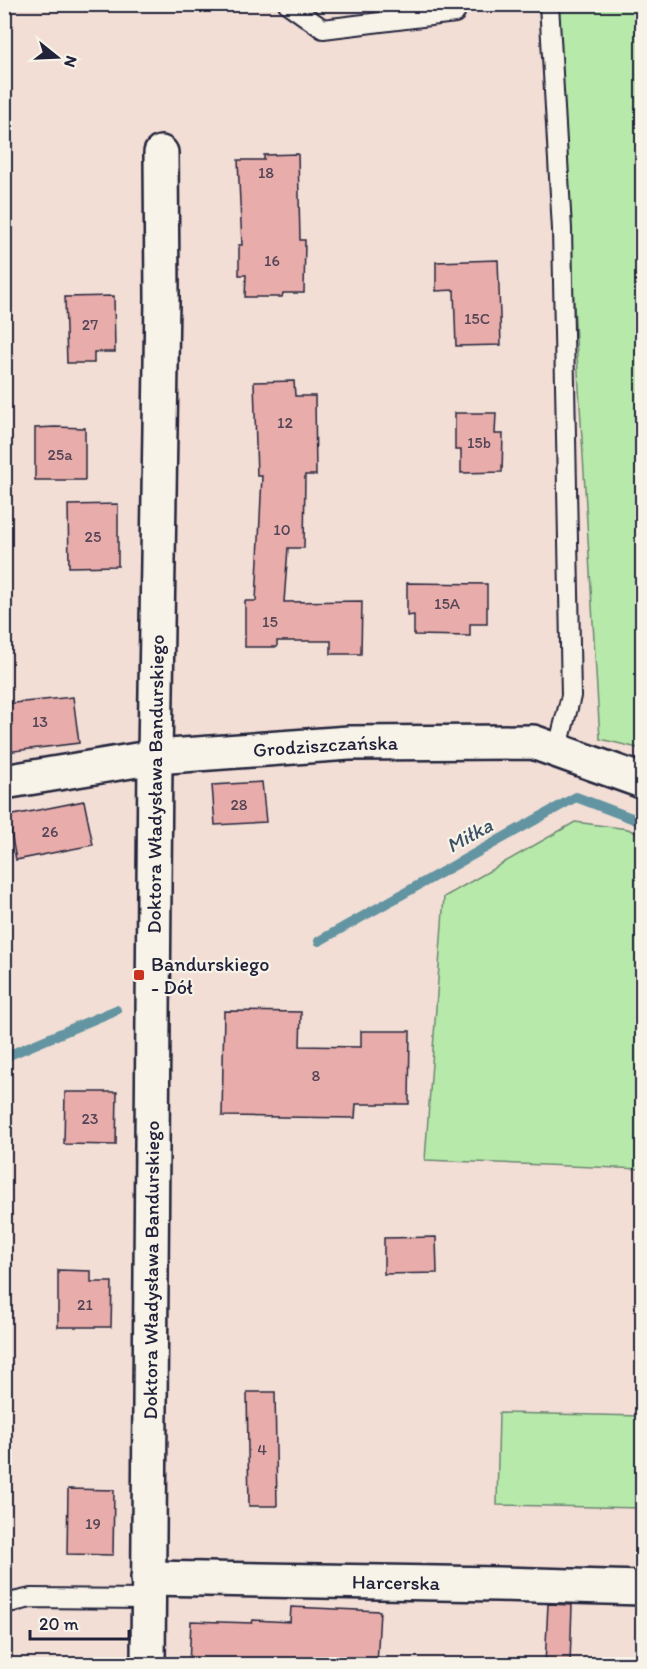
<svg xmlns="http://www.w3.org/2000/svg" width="647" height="1669" font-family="Itim,sans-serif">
<rect width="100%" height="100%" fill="#f2ded5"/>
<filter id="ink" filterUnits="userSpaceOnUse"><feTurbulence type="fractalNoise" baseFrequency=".0167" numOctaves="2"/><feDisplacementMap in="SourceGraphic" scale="12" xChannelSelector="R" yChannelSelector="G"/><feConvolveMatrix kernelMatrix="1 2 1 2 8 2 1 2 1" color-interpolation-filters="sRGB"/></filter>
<g filter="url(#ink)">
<g fill="#b7eaaa" stroke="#6c8672" stroke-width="1.5">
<polygon points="556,5 642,5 642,749 600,739"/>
<polygon points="575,822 628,829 642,836 642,1169 425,1160 444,897"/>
<polygon points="499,1413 642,1416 642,1508 497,1505"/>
</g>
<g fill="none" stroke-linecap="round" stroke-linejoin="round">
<g stroke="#6394a1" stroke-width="10">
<polyline points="319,941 576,797 642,822"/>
<polyline points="4,1058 7,1056 116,1010"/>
</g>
</g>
<g fill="#e8adaa" stroke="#22223b" stroke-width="1.5">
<polygon points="298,154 300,240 305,240 304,293 283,293 282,297 245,297 246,275 239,275 239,245 242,245 238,160 264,160 264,155"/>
<polygon points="498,260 501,345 456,346 454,290 436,291 436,262"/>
<polygon points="114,296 115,352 94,352 94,363 67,363 65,297"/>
<polygon points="294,381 295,396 315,396 316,475 305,475 304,548 288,548 284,602 362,601 361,654 331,654 331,641 277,641 277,647 245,647 245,601 256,601 262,476 257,476 254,382"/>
<polygon points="455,413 496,413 495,434 503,434 502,472 461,473 461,450 455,450"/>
<polygon points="55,427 85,428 85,480 35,480 35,428"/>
<polygon points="118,504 118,566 69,567 68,505"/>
<polygon points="407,583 487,584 487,624 470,624 470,636 414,635 414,615 407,616"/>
<polygon points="73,697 79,743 6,752 4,737 4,704"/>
<polygon points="262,782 266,822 215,825 212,785"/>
<polygon points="84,801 93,845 16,860 8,816"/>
<polygon points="224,1011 301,1012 300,1046 361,1047 361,1031 410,1031 409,1104 356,1104 355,1118 222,1116"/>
<polygon points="65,1092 117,1092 116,1145 64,1144"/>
<polygon points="436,1237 437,1273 384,1274 384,1238"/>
<polygon points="58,1270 91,1271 91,1282 112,1282 111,1327 58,1327"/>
<polygon points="247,1392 275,1392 277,1506 249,1506"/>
<polygon points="68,1489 114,1490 113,1555 67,1554"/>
<polygon points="548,1604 572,1605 570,1665 545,1665"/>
<polygon points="291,1607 380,1611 377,1665 189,1665 191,1621 252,1623 253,1620 290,1622"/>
</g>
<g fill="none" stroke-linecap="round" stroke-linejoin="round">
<g stroke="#22223b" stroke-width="22">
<g id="lane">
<polyline points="288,4 323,29 455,13 455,4"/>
<polyline points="549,4 562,229 571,696 557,751"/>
<polyline points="4,1604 31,1598 148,1599"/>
</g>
</g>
<g stroke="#22223b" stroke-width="38">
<g id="street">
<path id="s1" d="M 4,782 L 155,757 L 349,743 L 533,742 L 642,781"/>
<path id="s2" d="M 148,1578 L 498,1584 L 642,1588"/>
<path id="s3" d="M 148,1664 L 155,757 L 162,298 L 161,153"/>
</g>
</g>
<use href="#lane" stroke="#f7f3e8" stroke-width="18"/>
<use href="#street" stroke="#f7f3e8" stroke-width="33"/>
</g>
</g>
<rect fill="#c8321e" stroke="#f7f3e8" stroke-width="2" x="133" y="969" width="12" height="12" rx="3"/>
<g text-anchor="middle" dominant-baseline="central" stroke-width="4.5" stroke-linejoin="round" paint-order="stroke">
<g font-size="16" fill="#544557">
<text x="266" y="172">18</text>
<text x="272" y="260">16</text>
<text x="477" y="318">15C</text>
<text x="90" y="324">27</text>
<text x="285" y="422">12</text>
<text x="479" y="442">15b</text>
<text x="60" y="454">25a</text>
<text x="282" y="529">10</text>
<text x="93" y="536">25</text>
<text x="447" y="603">15A</text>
<text x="270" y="621">15</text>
<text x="40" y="721">13</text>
<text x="239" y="804">28</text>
<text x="50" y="831">26</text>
<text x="316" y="1075">8</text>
<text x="90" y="1118">23</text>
<text x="85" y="1304">21</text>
<text x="262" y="1449">4</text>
<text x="93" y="1523">19</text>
</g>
<g font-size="20" fill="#22223b" stroke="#f7f3e8">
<text stroke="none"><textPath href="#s1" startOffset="324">Grodziszczańska</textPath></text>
<text stroke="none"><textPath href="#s3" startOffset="880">Doktora Władysława Bandurskiego</textPath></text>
<text stroke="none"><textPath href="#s3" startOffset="394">Doktora Władysława Bandurskiego</textPath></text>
<text stroke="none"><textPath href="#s2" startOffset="248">Harcerska</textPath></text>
</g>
<g font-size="20" fill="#22223b" stroke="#f7f3e8" text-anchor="start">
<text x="151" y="964">Bandurskiego<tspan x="151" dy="23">- Dół</tspan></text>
</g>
<g font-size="21" font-style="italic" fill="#3d5266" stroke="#f7f3e8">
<text transform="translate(469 835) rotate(-29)">Miłka</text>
</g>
</g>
<rect width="647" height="1669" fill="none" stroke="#f7f3e8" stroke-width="24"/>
<rect x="12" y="12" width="623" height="1645" fill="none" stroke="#22223b" stroke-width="2" filter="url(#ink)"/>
<g transform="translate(57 57) rotate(108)" stroke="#f7f3e8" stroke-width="4.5" paint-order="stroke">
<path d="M0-4.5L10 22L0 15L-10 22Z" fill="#22223b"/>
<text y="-9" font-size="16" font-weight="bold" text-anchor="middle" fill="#22223b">N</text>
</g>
<path d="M30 1630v9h99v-9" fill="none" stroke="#22223b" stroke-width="3"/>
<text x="39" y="1630" font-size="18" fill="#22223b" stroke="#f7f3e8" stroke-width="4.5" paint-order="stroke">20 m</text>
</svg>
